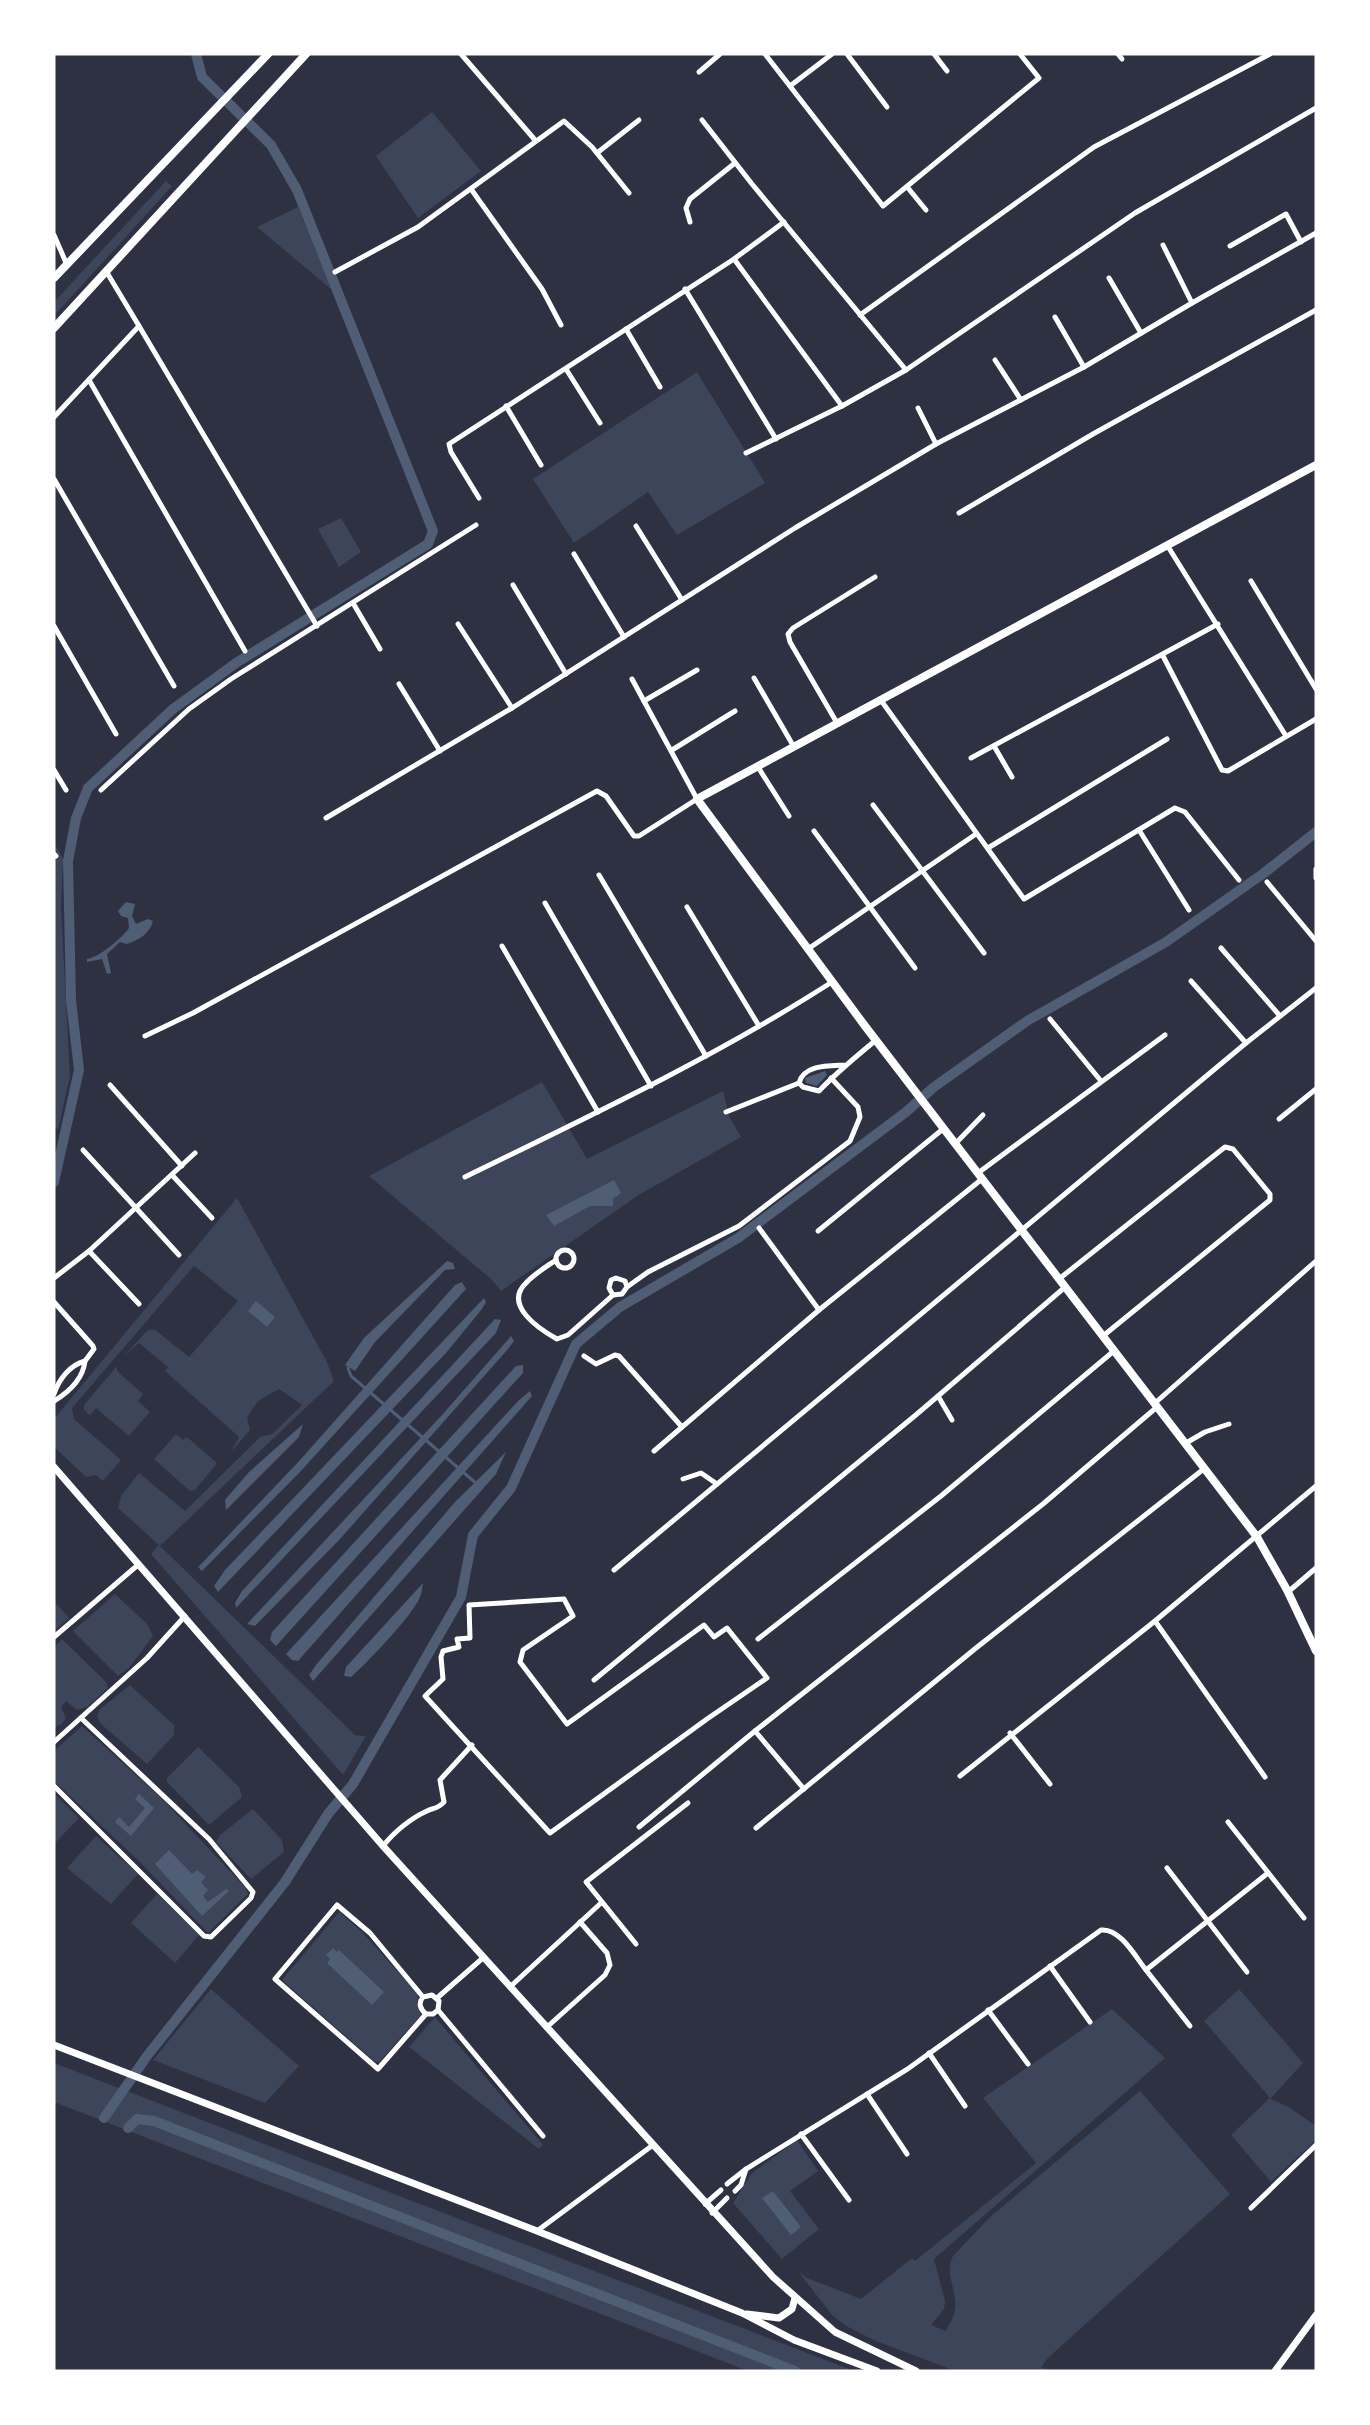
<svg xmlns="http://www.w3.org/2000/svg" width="1370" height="2425" font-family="Arial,sans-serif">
<rect width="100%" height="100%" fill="#2d3142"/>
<g fill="#3c4559">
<polygon points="432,112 481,171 418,218 376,156"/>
<polygon points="166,181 172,186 54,316 54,302"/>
<polygon points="298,207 332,290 257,227"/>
<polygon points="697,372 765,483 677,535 648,492 574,543 533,479"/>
<polygon points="341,518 361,552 339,567 318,529"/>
<polygon points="54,842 63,859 61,908 70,1076 58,1130 54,1126"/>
<polygon points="542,1082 587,1159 723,1091 729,1116 741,1137 637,1196 501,1291 492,1280 369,1176"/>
<polygon points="237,1198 327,1362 334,1381 160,1546 355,1735 366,1736 343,1775 151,1554 159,1545 118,1508 121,1496 139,1473 185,1511 260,1437 272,1434 302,1405 279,1389 258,1401 247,1418 250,1430 231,1452 239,1437 165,1371 168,1367 139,1343 123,1357 147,1331 154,1329 189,1357 238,1301 194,1266 72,1408 74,1419 121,1460 103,1481 96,1475 86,1477 54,1447 54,1419"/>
<polygon points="117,1366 117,1371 143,1394 138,1401 150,1412 129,1436 96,1408 90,1415 84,1410 84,1405"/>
<polygon points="176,1434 183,1440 187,1437 217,1463 195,1490 190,1491 154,1459"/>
<polygon points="115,1594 147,1624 153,1636 129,1668 118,1676 73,1631"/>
<polygon points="54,1601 69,1618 54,1631"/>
<polygon points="62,1639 106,1682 108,1688 87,1707 77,1710 66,1701 61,1707 66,1718 61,1725 54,1727 54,1647"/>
<polygon points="130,1685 174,1725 174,1735 147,1764 101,1724 97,1717 99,1710"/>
<polygon points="82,1726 160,1797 246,1888 248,1894 208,1933 140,1862 54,1781 54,1751"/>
<polygon points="198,1747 239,1787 242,1797 209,1825 167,1782 167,1778"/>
<polygon points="54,1793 79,1818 54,1844"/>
<polygon points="253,1809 282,1840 284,1852 251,1879 216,1842 220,1835"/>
<polygon points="96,1836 138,1874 111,1904 67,1868"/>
<polygon points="157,1894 199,1935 175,1963 131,1923"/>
<polygon points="339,1912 361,1931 418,1994 417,2004 421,2015 379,2062 375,2062 282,1980"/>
<polygon points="211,1989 299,2066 265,2103 153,2060"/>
<polygon points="1239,1989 1303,2063 1270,2099 1287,2106 1316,2126 1316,2140 1271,2182 1231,2135 1270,2098 1204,2021"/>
<path d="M 1112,2009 L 1165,2058 L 934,2259 L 945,2301 L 944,2309 L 931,2325 L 946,2331 C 948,2325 953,2319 954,2313 C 960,2295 943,2274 953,2256 L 990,2217 L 1140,2091 L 1230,2194 L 1049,2357 L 1041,2367 L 1052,2371 L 955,2371 L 876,2341 L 846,2326 L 832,2315 L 798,2271 L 807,2278 L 861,2299 L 912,2258 L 915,2261 L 1036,2163 L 983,2098 Z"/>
<polygon points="435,2017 543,2145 539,2149 409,2047"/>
<polygon points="54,2063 854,2371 748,2371 54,2102"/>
<polygon points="797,2140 818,2171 790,2191 819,2229 782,2259 733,2203 752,2173"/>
</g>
<g fill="#4f5d75">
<path d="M 126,902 L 135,904 L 132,916 L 136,924 L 148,919 L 153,921 C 150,934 138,940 127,944 L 120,942 L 107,954 L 111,973 L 107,974 L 102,959 L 87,962 L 87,959 C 98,958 122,938 129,928 L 128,918 L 121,916 L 118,911 Z"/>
<polygon points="825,1071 827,1075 817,1086 806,1083 805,1078"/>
<polygon points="614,1180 621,1193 613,1199 613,1206 590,1206 554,1226 546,1215"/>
<polygon points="447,1261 453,1263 455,1269 445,1270 375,1342 355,1371 345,1365 364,1338"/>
<polygon points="462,1282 466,1289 300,1472 202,1571 198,1567 205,1560 301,1459 455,1285"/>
<polygon points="484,1298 486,1302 482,1309 446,1353 218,1592 214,1586 225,1570"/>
<polygon points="256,1301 275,1317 267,1327 248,1311"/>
<polygon points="495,1319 501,1320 496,1333 236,1608 235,1603 242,1591"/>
<polygon points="511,1336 514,1341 508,1349 340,1539 255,1626 247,1624 442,1415"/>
<polygon points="523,1365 523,1373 276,1646 270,1640 272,1632 516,1366"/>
<polygon points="530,1391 532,1396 298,1661 292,1660 286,1654 519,1400"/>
<polygon points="303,1424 299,1437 226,1510 225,1500 249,1472"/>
<polygon points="506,1452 496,1474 313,1681 309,1675 316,1665 455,1502"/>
<path d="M 423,1583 C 422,1587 422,1593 420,1597 C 413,1615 367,1663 351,1677 L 344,1676 L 346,1667 Z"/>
<polygon points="139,1794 154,1808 131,1836 115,1822 119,1817 129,1827 145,1808 135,1799"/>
<polygon points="169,1850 192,1874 197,1870 206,1877 201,1882 208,1890 203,1896 208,1902 226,1889 229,1891 202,1916 155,1864"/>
<polygon points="333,1948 337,1952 339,1950 384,1992 372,2005 327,1963 330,1959 326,1955"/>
<polygon points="773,2191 801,2227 791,2235 762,2198"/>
</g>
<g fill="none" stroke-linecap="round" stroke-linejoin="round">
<polyline stroke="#4f5d75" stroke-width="3" points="348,1368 351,1376 477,1484"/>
<g stroke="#4f5d75" stroke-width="10">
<polyline points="54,1182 79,1070 71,1000 68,861 76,818 88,788 173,709 236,663 428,544 433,531 297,190 271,145 202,77 196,54"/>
<polyline points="104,2118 147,2056 285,1882 328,1814 353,1784 461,1597 473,1535 511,1488 576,1344 620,1307 738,1238 906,1112 934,1087 1027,1021 1166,942 1264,873 1316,832"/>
<polyline points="128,2128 137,2119 154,2121 795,2371"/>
</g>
<g stroke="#fff" stroke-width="5">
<polyline points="461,54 535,140"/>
<polyline points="765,54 883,206 1039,78 1020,54"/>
<polyline points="847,54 887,107"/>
<polyline points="934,54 947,71"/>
<polyline points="1118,54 1122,59"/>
<polyline points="699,72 720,54"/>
<polyline points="790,86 832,54"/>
<polyline points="702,120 752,184 906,370"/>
<polyline points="597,153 639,120"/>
<polyline points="908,188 926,210"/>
<polyline points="471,189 542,289 561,325"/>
<polyline points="690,222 686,208 690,199 735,163"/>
<polyline points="54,235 67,265"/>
<polyline points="1163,245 1192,303"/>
<polyline points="1230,246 1286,214 1301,242"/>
<polyline points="734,259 842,406"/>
<polyline points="335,272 418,227 564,121 592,147 629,193"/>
<polyline points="1109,278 1141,333"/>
<polyline points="685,289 776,439"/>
<polyline points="860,315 1094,147 1270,54"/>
<polyline points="1055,317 1084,367"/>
<polyline points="139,326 317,626"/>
<polyline points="626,329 660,387"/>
<polyline points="995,360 1021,400"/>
<polyline points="566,369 600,423"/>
<polyline points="89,380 245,651"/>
<polyline points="506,406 541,465"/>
<polyline points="918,408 936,444"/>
<polyline points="54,417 139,326 106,271"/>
<polyline points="746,453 842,406 906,370 1135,213 1316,108"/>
<polyline points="54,479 174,686"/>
<polyline points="479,498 451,452 449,444 734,259 784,222"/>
<polyline points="959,513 1093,434 1316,310"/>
<polyline points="636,526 682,600"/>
<polyline points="1167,545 1286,736"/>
<polyline points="574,554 624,637"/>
<polyline points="1251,581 1316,689"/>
<polyline points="513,585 566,674"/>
<polyline points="353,603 380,649"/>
<polyline points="458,624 512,708"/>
<polyline points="54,626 116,734"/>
<polyline points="1163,656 1222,770 1228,771 1316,719"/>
<polyline points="754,678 794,747"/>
<polyline points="399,684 440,751"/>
<polyline points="880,699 1024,899 1175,808 1185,812 1239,880"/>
<polyline points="644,701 697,670"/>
<polyline points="837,723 790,642 788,634 793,628 875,577"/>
<polyline points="994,746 1012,777"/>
<polyline points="672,750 735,711"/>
<polyline points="971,758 1218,624"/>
<polyline points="758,767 789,816"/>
<polyline points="54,770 66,790"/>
<polyline points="101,790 189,709 231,679 476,525"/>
<polyline points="873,805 984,953"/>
<polyline points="326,818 512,708 795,528 936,444 1084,367 1192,303 1316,233"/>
<polyline points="1139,830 1189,910"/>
<polyline points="814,831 915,968"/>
<polyline points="988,848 1167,739"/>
<polyline points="54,854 56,856"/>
<polyline points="1316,869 1316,878"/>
<polyline points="599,875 706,1056"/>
<polyline points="1267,882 1316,941"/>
<polyline points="545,903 651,1086"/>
<polyline points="687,907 759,1026"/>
<polyline points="502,946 598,1112"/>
<polyline points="1221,948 1280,1016"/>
<polyline points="808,949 976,834"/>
<polyline points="1191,981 1246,1043"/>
<polyline points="1050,1019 1101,1081"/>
<polyline points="145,1036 193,1013 597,791 606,796 634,836 639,836 697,799 632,679"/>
<path d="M 846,1065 C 830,1066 804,1064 799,1083 L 803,1087 L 819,1091 C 837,1072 857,1056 876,1040"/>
<polyline points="110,1085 182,1166"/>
<polyline points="726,1112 799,1083"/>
<polyline points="1279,1119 1316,1089"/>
<polyline points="955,1144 983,1115"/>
<polyline points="83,1150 179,1255"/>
<polyline points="978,1173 1165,1035"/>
<polyline points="172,1175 212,1218"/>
<path d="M 465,1177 C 590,1116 715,1057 832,982"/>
<polyline points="759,1228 819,1310"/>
<polyline points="818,1231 943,1129"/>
<circle cx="565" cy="1259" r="9"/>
<polyline points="89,1251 139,1304"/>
<path d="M 556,1260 C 546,1267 534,1274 526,1283 C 503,1305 539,1329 557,1339 L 568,1335 L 613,1295"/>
<polyline points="54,1278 89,1251 195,1153"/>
<polyline points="1059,1279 1225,1147 1233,1149 1270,1194 1270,1200 1103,1336"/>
<polyline points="627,1287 625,1281 616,1278 611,1280 609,1288 613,1295 622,1294 627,1287 648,1272 739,1226 850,1141 860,1117 858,1107 831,1078"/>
<polyline points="54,1302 93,1346 94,1349 85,1361"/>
<polyline points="584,1356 596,1364 615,1355 619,1356 682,1427"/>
<path d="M 54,1394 C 59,1379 70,1365 85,1361 C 83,1379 69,1392 54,1401"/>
<polyline points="938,1396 952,1420"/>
<polyline points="1155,1403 1316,1261"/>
<polyline points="1186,1443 1205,1432 1229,1424"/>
<polyline points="654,1451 819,1310 982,1179"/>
<polyline points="683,1479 701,1473 717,1484"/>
<polyline points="614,1570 1246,1043 1316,988"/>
<polyline points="1288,1592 1316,1568"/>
<polygon points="564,1599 573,1616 523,1650 520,1662 567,1724 704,1625 714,1637 727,1628 767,1678 707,1719 550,1833 425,1696 443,1679 441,1657 443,1651 459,1647 457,1639 470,1638 469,1605"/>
<polyline points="1155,1621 1265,1777"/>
<polyline points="54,1637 139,1564"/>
<polyline points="758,1639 941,1496 1115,1350"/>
<polyline points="594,1680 917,1414 1064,1288"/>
<polyline points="755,1731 804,1789"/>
<polyline points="1010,1733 1050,1784"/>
<polyline points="54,1742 147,1658 185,1616"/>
<polyline points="960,1776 1155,1621 1316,1486"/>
<polyline points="54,1786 204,1936 211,1937 251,1898 253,1892 209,1839 81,1718"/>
<polyline points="1228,1822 1304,1918"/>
<polyline points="639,1827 755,1731 1043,1504 1157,1407"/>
<polyline points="756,1828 976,1648 1205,1468"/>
<path d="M 383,1846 C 394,1832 411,1818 427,1811 C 434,1808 439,1808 444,1802 L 440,1780 L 472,1745"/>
<polyline points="1167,1868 1247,1972"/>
<polyline points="636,1944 586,1882 688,1803"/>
<polyline points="1050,1966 1090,2022"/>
<polyline points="1146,1970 1190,2026"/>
<polyline points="511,1986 601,1903"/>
<path d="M 423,1997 L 370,1933 L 337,1905 L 275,1979 L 378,2069 L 426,2014 L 433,2014 L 438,2010 L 439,2001 L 432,1995 L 423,1997 C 418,2003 420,2009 426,2014"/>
<polyline points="437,1998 484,1957"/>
<polyline points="438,2010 543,2136"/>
<polyline points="988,2010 1028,2064"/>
<polyline points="547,2027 605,1975 610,1965 607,1953 580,1922"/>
<polyline points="929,2053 965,2106"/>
<polyline points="867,2094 907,2154"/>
<polyline points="801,2134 849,2200"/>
<path d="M 746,2169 L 909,2068 L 1101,1930 C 1120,1928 1135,1956 1146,1970 L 1268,1873"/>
<polyline points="727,2184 746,2169 741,2185 735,2191"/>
<polyline points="705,2204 721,2190"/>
<polyline points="1251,2208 1316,2145"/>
<polyline points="712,2213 727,2198"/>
<polyline points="537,2231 653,2145"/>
</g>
<g stroke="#fff" stroke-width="7">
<polyline points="54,1467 383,1846 773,2277 835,2332 916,2371"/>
<polyline points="54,2045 537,2231 742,2313 794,2340 877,2371"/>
<polyline points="747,2314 779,2318 792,2309 795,2298"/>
<polyline points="1275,2371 1316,2315"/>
</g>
<polyline stroke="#fff" stroke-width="8" points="1316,465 697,799 865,1026 1257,1537 1287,1590 1316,1651"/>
<g stroke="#fff" stroke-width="8">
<polyline points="54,278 268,54"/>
<polyline points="54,328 306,54"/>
</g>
</g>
<rect width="1370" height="2425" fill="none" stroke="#ffffff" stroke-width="111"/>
</svg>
